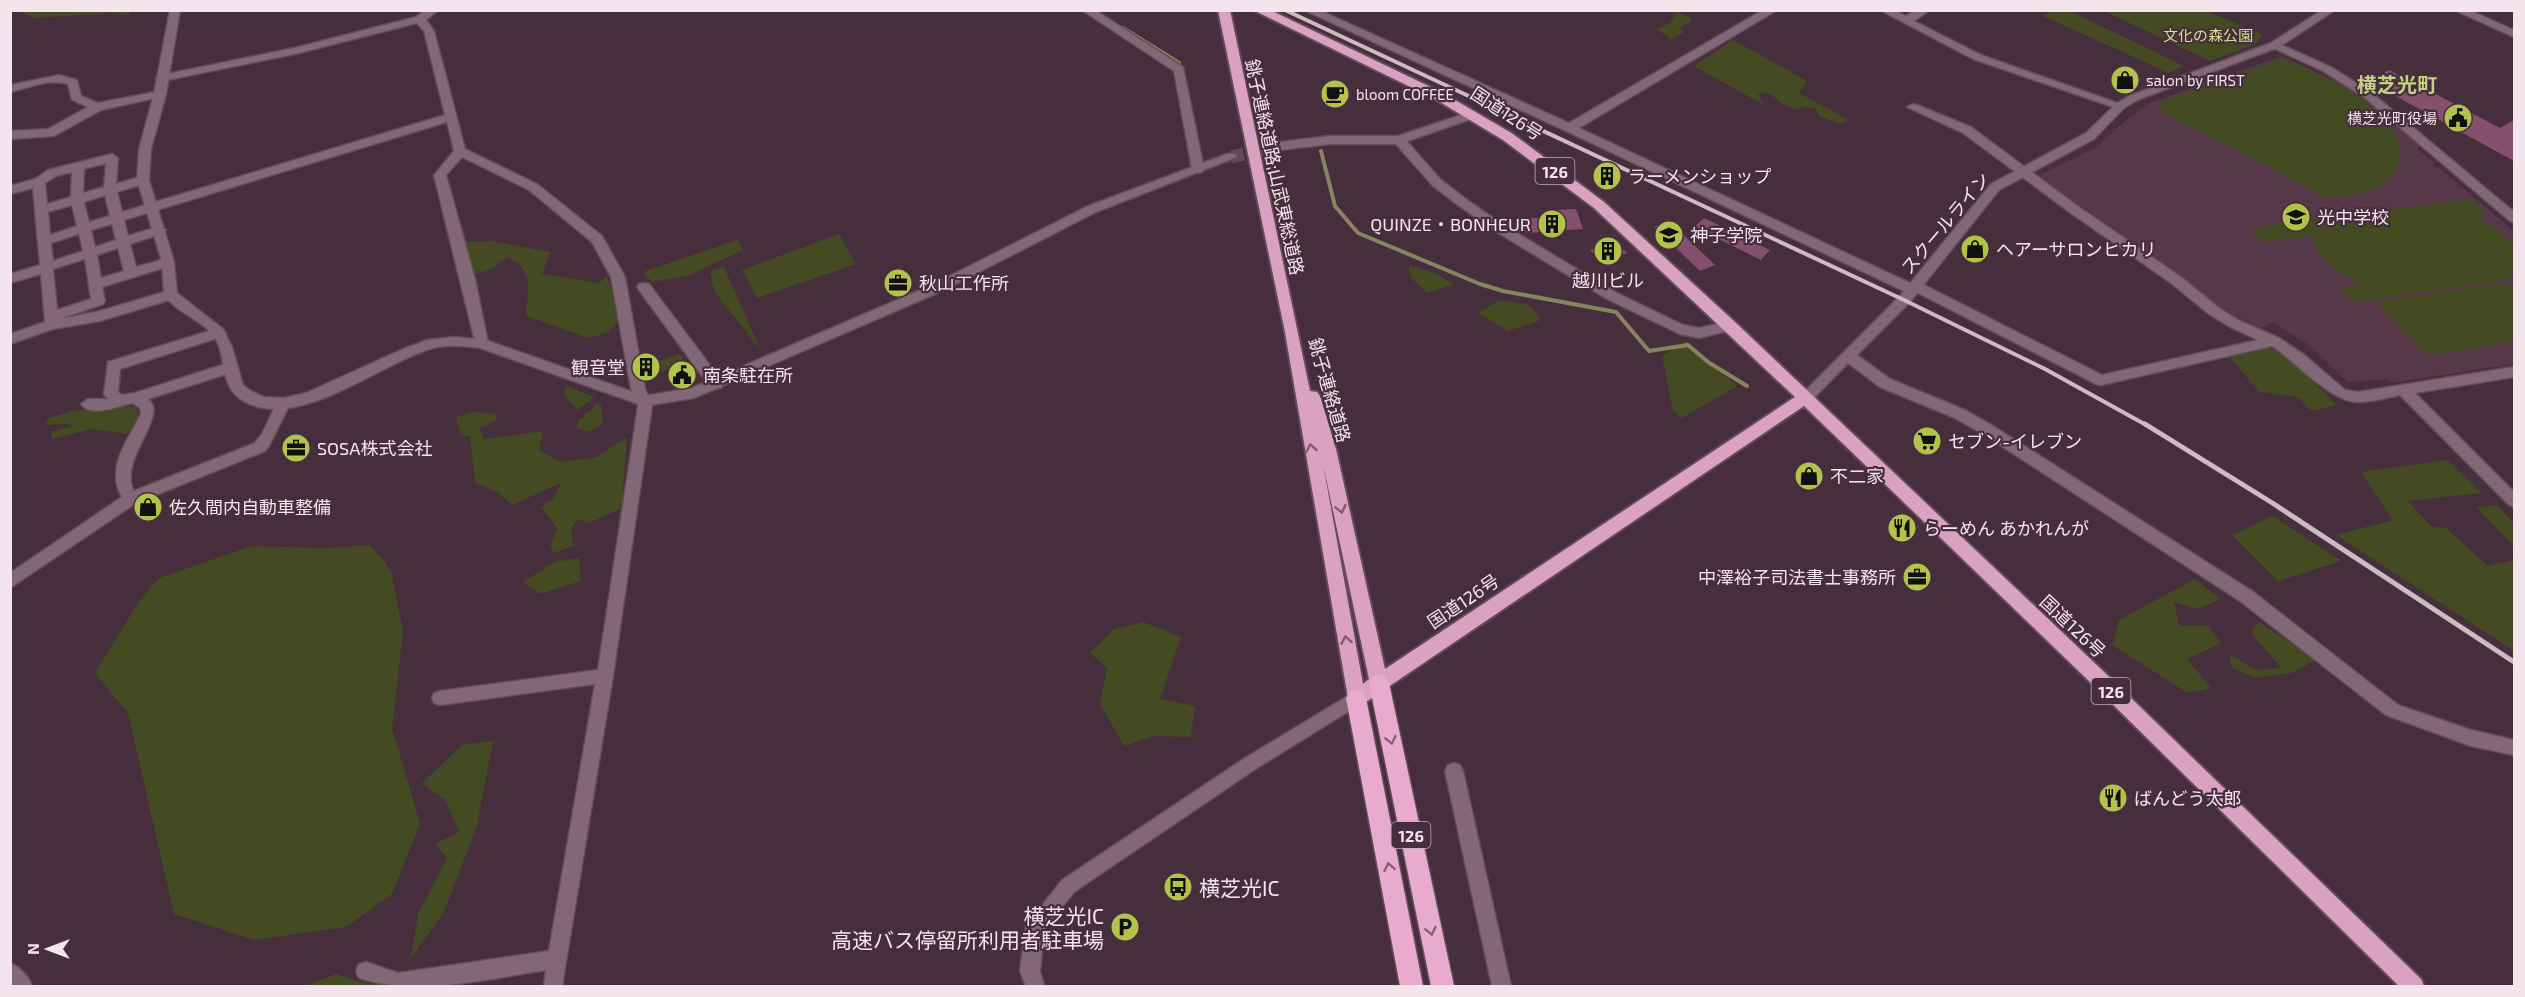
<svg xmlns="http://www.w3.org/2000/svg" width="2525" height="997" font-family="'Exo 2','Noto Sans JP',sans-serif">
<rect width="100%" height="100%" fill="#472e3c"/>
<polygon fill="#563848" points="2282,56 2357,92 2419,144 2418,151 2433,161 2433,166 2438,167 2514,231 2514,364 2391,383 2387,379 2348,382 2306,343 2272,322 2267,327 2258,327 2224,311 2184,278 2038,176 2095,148 2126,120 2150,103"/>
<g fill="#444a22">
<polygon points="2053,10 2070,11 2184,66 2169,73 2043,16"/>
<polygon points="18,11 131,11 129,15 111,13 34,18"/>
<polygon points="1677,11 1693,20 1680,28 1684,32 1672,40 1657,29 1670,23"/>
<polygon points="2104,11 2207,11 2263,35 2255,44 2210,61"/>
<polygon points="1733,40 1807,81 1799,93 1847,119 1843,124 1820,117 1815,108 1801,107 1798,110 1782,104 1769,93 1758,94 1764,105 1694,66"/>
<path d="M 2283,58 C 2319,73 2431,123 2392,176 C 2380,191 2347,197 2329,197 C 2317,196 2302,184 2292,179 C 2249,157 2205,134 2162,112 L 2158,102 Z"/>
<path d="M 2471,199 L 2486,213 L 2474,217 L 2492,226 L 2514,247 L 2514,277 L 2505,281 L 2354,302 L 2339,288 L 2362,284 C 2340,274 2318,261 2313,236 L 2264,242 L 2250,228 Z"/>
<polygon points="839,234 856,264 757,298 742,270"/>
<polygon points="737,240 743,250 687,276 652,282 643,272"/>
<path d="M 493,241 L 550,252 L 542,274 L 599,283 L 607,276 L 620,318 L 609,332 L 589,338 L 526,316 C 527,288 537,272 507,257 L 490,270 L 471,275 L 462,242 Z"/>
<polygon points="1409,265 1434,273 1455,284 1427,293 1410,277"/>
<polygon points="724,267 761,351 714,291 710,271"/>
<polygon points="2507,283 2514,290 2514,342 2428,355 2376,302"/>
<polygon points="1500,300 1529,305 1541,320 1508,331 1478,313"/>
<polygon points="1686,341 1737,386 1682,418 1673,411 1662,356"/>
<polygon points="2266,345 2292,360 2337,405 2311,411 2298,397 2259,392 2228,355"/>
<path d="M 678,354 L 684,356 C 674,372 656,374 637,375 L 637,364 L 653,357 L 660,361 Z"/>
<polygon points="566,386 595,397 577,410 564,395"/>
<polygon points="596,403 601,405 603,423 590,432 577,428 578,420 585,417 585,413 592,410"/>
<polygon points="112,406 136,407 138,420 128,434 92,429 52,439 51,432 72,426 70,424 44,425 49,418 76,410 102,410"/>
<polygon points="474,412 496,414 497,420 480,428 484,439 543,431 539,450 561,462 597,457 627,437 622,508 589,523 578,519 571,528 573,546 554,553 550,547 557,528 541,507 554,498 561,483 512,505 496,491 475,483 470,437 461,435 456,417"/>
<polygon points="2448,460 2482,493 2408,501 2432,527 2446,528 2488,566 2514,560 2514,651 2336,535 2393,520 2361,472"/>
<polygon points="2497,505 2514,524 2514,546 2476,507"/>
<polygon points="2273,516 2341,561 2278,581 2232,535"/>
<polygon points="370,545 391,570 403,631 392,728 420,824 392,894 346,927 254,940 174,914 128,713 95,673 138,603 159,578 252,546 324,548"/>
<polygon points="579,558 581,581 540,594 523,582 555,562"/>
<polygon points="2195,579 2220,599 2199,609 2174,602 2179,626 2208,626 2221,643 2187,659 2211,688 2188,693 2112,645 2119,620"/>
<polygon points="1143,622 1181,637 1160,699 1195,706 1191,737 1153,736 1124,746 1100,704 1107,668 1090,653 1114,629"/>
<polygon points="2259,622 2316,660 2292,673 2255,678 2232,668 2229,654 2256,670 2281,668 2251,632"/>
<polygon points="493,741 477,826 444,912 411,958 418,914 447,858 435,844 459,832 445,800 422,783 462,745"/>
<polygon points="336,974 364,983 399,986 305,986"/>
</g>
<g fill="none" stroke-linecap="round" stroke-linejoin="round">
<g stroke="#85865e" stroke-width="4">
<polyline points="1123,28 1179,63"/>
<polyline points="1321,151 1335,206 1358,233 1480,284 1503,291 1616,312 1649,351 1688,345 1708,362 1747,386"/>
</g>
</g>
<g fill="#854f6e">
<polygon points="2389,70 2414,83 2424,78 2437,85 2428,90 2500,128 2514,120 2514,161 2368,81"/>
<polygon points="1336,84 1351,97 1334,104 1319,91"/>
<polygon points="1576,209 1583,229 1526,233 1522,219 1553,217 1551,210"/>
<polygon points="1704,218 1770,250 1761,260 1694,227"/>
<polygon points="1669,221 1715,265 1700,271 1654,227"/>
<polygon points="1614,241 1627,253 1602,262 1590,250"/>
</g>
<g fill="none" stroke-linecap="round" stroke-linejoin="round">
<polyline stroke="#614956" stroke-width="13" stroke-dasharray="13 6" stroke-linecap="butt" points="1231,157 1280,146"/>
<g stroke="#634b58" stroke-width="3">
<g id="minor">
<path d="M 425,10 L 438,10 L 426,20 L 434,31 L 465,149 L 537,184 L 602,236 L 625,277 L 645,389 L 652,406 L 613,676 L 562,986 L 544,986 L 546,970 C 488,979 416,997 359,978 L 356,971 L 359,964 L 366,962 L 398,973 L 549,951 L 595,684 L 440,705 L 434,703 L 432,698 L 434,693 L 440,691 L 598,670 L 638,406 L 631,389 L 611,277 L 592,242 L 529,190 L 462,157 L 446,175 L 475,279 L 488,343 L 486,346 L 476,346 L 434,175 L 454,151 L 447,122 L 124,220 L 128,236 L 160,226 L 166,230 L 164,233 L 130,244 L 136,267 L 168,258 L 173,259 L 174,262 L 173,265 L 102,287 L 105,301 L 103,304 L 60,319 L 100,311 L 171,290 L 176,292 L 178,295 L 176,298 L 100,321 L 53,329 L 10,344 L 10,334 L 45,322 L 41,274 L 10,283 L 10,274 L 40,265 L 33,188 L 10,194 L 10,186 L 35,179 L 48,170 L 112,154 L 118,158 L 116,184 L 143,176 L 149,180 L 147,183 L 117,192 L 122,212 L 445,115 L 424,31 L 417,23 L 295,54 L 162,81 L 156,78 L 162,75 L 294,48 L 416,17 ZM 106,163 L 104,187 L 83,193 L 84,169 ZM 72,172 L 71,197 L 47,204 L 45,183 L 56,176 ZM 105,195 L 110,216 L 89,222 L 84,202 ZM 72,205 L 77,226 L 50,235 L 48,212 ZM 112,224 L 116,240 L 95,247 L 91,230 ZM 79,234 L 83,251 L 53,261 L 51,243 ZM 118,248 L 124,271 L 101,278 L 97,255 ZM 85,259 L 91,299 L 57,310 L 53,269 Z"/>
<polygon points="1082,10 1095,10 1183,67 1204,169 1202,172 1198,173 1192,169 1174,71"/>
<path d="M 1304,10 L 1319,10 L 1569,123 L 1763,10 L 1777,10 L 1579,128 L 1910,283 L 1920,283 L 2102,375 L 2258,340 L 2230,327 L 2209,314 L 2171,283 L 2068,211 L 1963,133 L 1907,107 L 1913,104 L 1917,105 L 1971,127 L 2076,205 L 2181,277 L 2219,308 L 2240,321 L 2279,338 L 2303,354 L 2345,390 L 2358,392 L 2514,367 L 2514,377 L 2415,393 L 2514,492 L 2514,507 L 2509,505 L 2400,395 C 2386,398 2371,402 2358,402 C 2331,402 2296,362 2272,346 L 2101,385 L 2096,384 L 1918,293 L 1908,293 L 1566,131 Z"/>
<polygon points="1880,10 1894,10 1906,16 1916,10 1930,10 1914,21 1981,55 2126,106 2124,108 2116,108 1973,59"/>
<polygon points="2275,42 2331,67 2372,93 2514,212 2514,222 2510,221 2364,97 2323,71 2271,47 2269,45"/>
<path d="M 59,75 L 77,80 L 81,96 L 98,103 L 160,91 L 166,94 L 160,97 L 101,110 L 54,136 L 10,139 L 10,131 L 48,129 L 88,107 L 72,100 L 68,84 C 49,78 28,88 10,92 L 10,85 Z"/>
<polygon points="1399,136 1403,137 1441,180 1466,199 1500,223 1617,293 1683,325 1699,328 1730,321 1737,326 1735,329 1699,338 1680,334 1607,299 1492,229 1458,205 1433,186 1395,143 1395,137"/>
<polygon points="644,283 649,284 721,380 723,384 721,388 711,388 639,290 637,287 639,284"/>
<path d="M 219,328 L 226,333 L 224,336 L 120,369 L 118,392 L 122,395 L 135,393 L 231,362 L 238,367 L 236,371 L 148,399 C 170,416 117,460 134,491 L 255,443 L 262,434 L 278,400 L 288,400 L 290,404 L 269,446 L 265,451 L 136,503 L 10,588 L 10,573 L 122,497 C 105,468 128,440 141,414 L 140,408 L 133,403 C 119,405 92,419 81,404 L 88,399 L 108,399 L 104,394 L 108,362 Z"/>
<polygon points="1454,763 1460,765 1463,771 1511,986 1492,986 1445,771 1448,765"/>
<path d="M 10,963 C 20,967 29,977 32,986 L 10,986 Z"/>
</g>
</g>
<g stroke="#634b58" stroke-width="3">
<g id="tertiary">
<path d="M 170,10 L 180,10 L 166,94 L 151,149 L 149,180 L 174,262 L 177,293 L 223,329 L 232,347 L 243,385 L 249,390 L 264,397 L 284,398 L 306,393 L 403,349 L 427,340 L 454,337 L 486,340 L 644,396 L 692,388 L 932,285 L 1088,206 L 1227,154 L 1235,154 L 1237,157 L 1096,212 L 942,291 L 694,398 L 644,406 L 480,348 C 464,346 446,344 430,349 C 379,364 292,436 239,398 C 219,383 227,353 213,335 C 200,319 176,312 164,295 L 162,262 L 137,180 L 139,149 L 154,94 Z"/>
<polygon points="2322,10 2335,10 2279,47 2137,100 2124,108 2094,139 1999,190 1909,303 1857,355 1890,379 1965,410 1993,426 2252,591 2398,705 2471,730 2514,740 2514,755 2471,746 2386,715 2240,601 1983,434 1955,418 1880,387 1848,363 1809,403 1799,403 1797,399 1899,297 1991,184 2086,133 2116,104 2129,96 2271,43"/>
<polygon points="2454,10 2469,10 2514,30 2514,37"/>
<polygon points="1473,111 1479,115 1477,117 1399,144 1330,144 1280,150 1274,146 1280,142 1330,136 1398,136"/>
<polygon points="1356,691 1362,693 1364,698 1362,703 1257,768 1074,892 1044,930 1040,971 1044,986 1026,986 1020,971 1026,926 1062,880 1245,758"/>
</g>
</g>
<g stroke="#634b58" stroke-width="4">
<path id="trunk" d="M 1218,10 L 1230,10 L 1310,391 L 1317,392 L 1320,396 L 1336,449 L 1385,669 L 1795,397 L 1594,208 L 1503,140 L 1435,99 L 1253,10 L 1270,10 L 1443,93 L 1513,134 L 1604,202 L 1735,322 L 2102,670 L 2421,979 L 2424,986 L 2399,986 L 2090,682 L 1804,406 L 1363,704 L 1356,706 L 1349,704 L 1285,332 ZM 1323,464 L 1369,679 L 1363,684 Z"/>
</g>
<g stroke="#634b58" stroke-width="3">
<g id="motorway">
<polygon points="1379,674 1386,677 1389,683 1454,986 1431,986 1369,683 1372,677"/>
<polygon points="1356,689 1363,692 1366,698 1423,986 1400,986 1346,698 1349,692"/>
</g>
</g>
<use href="#minor" fill="#826876" fill-rule="evenodd"/>
<use href="#tertiary" fill="#826876" fill-rule="evenodd"/>
<use href="#trunk" fill="#daa2c0" fill-rule="evenodd"/>
<use href="#motorway" fill="#e8abcd" fill-rule="evenodd"/>
<polyline stroke="#cdbbc4" stroke-width="4" points="1285,10 1904,300 2045,369 2148,426"/>
<polyline stroke="#cdbbc4" stroke-width="5" points="2145,424 2274,504 2514,662"/>
</g>
<defs><path id="oneway-chevron" d="M-2-3.5L2.5 0L-2 3.5" fill="none" stroke-width="1.6" stroke-linecap="round" stroke-linejoin="round" transform="scale(1.5)"/></defs>
<g stroke="#825c71">
<use href="#oneway-chevron" transform="translate(1311 448) rotate(-100)"/>
<use href="#oneway-chevron" transform="translate(1341 509) rotate(78)"/>
<use href="#oneway-chevron" transform="translate(1346 640) rotate(-100)"/>
</g>
<g stroke="#876076">
<use href="#oneway-chevron" transform="translate(1391 740) rotate(78)"/>
<use href="#oneway-chevron" transform="translate(1389 867) rotate(-101)"/>
<use href="#oneway-chevron" transform="translate(1431 931) rotate(78)"/>
</g>
<defs>
<g id="shop-disc" transform="scale(1.5)"><circle r="9.5" fill="#b3c24b" stroke="#472e3c"/><path d="M-5-2.5h2.3a2.7 3.5 0 0 1 5.4 0H5L5.5 6h-11ZM-1.5-2.5h3a1.5 2.3 0 0 0-3 0Z" fill="#111"/></g>
<g id="cafe-disc" transform="scale(1.5)"><circle r="9.5" fill="#b3c24b" stroke="#472e3c"/><path d="M-5.5-4.5H6V0H3Q3 3.5 0 3.5H-2.5Q-5.5 3.5-5.5 0ZM3-3.2v2h1.7v-2ZM-6 4.5H4V6H-6Z" fill="#111"/></g>
<g id="civic-disc" transform="scale(1.5)"><circle r="9.5" fill="#b3c24b" stroke="#472e3c"/><path d="M-.6-6.5H3V-4.5H.6V-3L4-1V1h2V6H-6V1h2V-1L-.6-3ZM-1.2 2.5V6h2.4V2.5Z" fill="#111"/></g>
<g id="building-disc" transform="scale(1.5)"><circle r="9.5" fill="#b3c24b" stroke="#472e3c"/><path d="M-4-6H4V6H1V3H-1V6H-4ZM-2.5-4.3h1.7v1.8h-1.7ZM.8-4.3h1.7v1.8H.8ZM-2.5-1h1.7V.8h-1.7ZM.8-1h1.7V.8H.8Z" fill="#111"/></g>
<g id="school-disc" transform="scale(1.5)"><circle r="9.5" fill="#b3c24b" stroke="#472e3c"/><path d="M0-5L7-2L0 1L-7-2ZM-4 1L0 2.5L4 1V4Q0 6-4 4Z" fill="#111"/></g>
<g id="office-disc" transform="scale(1.5)"><circle r="9.5" fill="#b3c24b" stroke="#472e3c"/><path d="M-6-3h4V-5.5h4V-3h4V5H-6ZM-1-4.5V-3h2v-1.5ZM-6 0V1H6V0Z" fill="#111"/></g>
<g id="supermarket-disc" transform="scale(1.5)"><circle r="9.5" fill="#b3c24b" stroke="#472e3c"/><path d="M-6-5.5h2.5l.6 2H6L4.5 2H-2.5L-4.4-4H-6ZM-1.5 3.2a1.3 1.3 0 1 0 .1 0ZM3 3.2a1.3 1.3 0 1 0 .1 0Z" fill="#111"/></g>
<g id="restaurant-disc" transform="scale(1.5)"><circle r="9.5" fill="#b3c24b" stroke="#472e3c"/><path d="M-5-6h1v4h1v-4h1v4h1v-4h1v5L-1.5 .5V6h-2V.5L-5-1ZM5-6V6H3V1.5H1.5Q1.5-4 5-6Z" fill="#111"/></g>
<g id="bus-disc" transform="scale(1.5)"><circle r="9.5" fill="#b3c24b" stroke="#472e3c"/><path d="M-5-6H5V4H4V6H2V4H-2V6H-4V4H-5ZM-3.5-4V0h7V-4ZM-3.5 1.2v1.5H-2V1.2ZM2 1.2v1.5H3.5V1.2Z" fill="#111"/></g>
<g id="parking-disc" transform="scale(1.5)"><circle r="9.5" fill="#b3c24b" stroke="#472e3c"/><path d="M-3.5-5.5H1a3.5 3.5 0 0 1 0 7H-1V5.5H-3.5ZM-1-3.4V-.6H.8a1.4 1.4 0 0 0 0-2.8Z" fill="#111"/></g>
</defs>
<g fill-rule="evenodd">
<use href="#shop-disc" x="2125" y="80"/>
<use href="#cafe-disc" x="1335" y="94"/>
<use href="#civic-disc" x="2458" y="118"/>
<use href="#building-disc" x="1607" y="176"/>
<use href="#school-disc" x="2296" y="217"/>
<use href="#building-disc" x="1552" y="224"/>
<use href="#school-disc" x="1669" y="235"/>
<use href="#shop-disc" x="1975" y="249"/>
<use href="#building-disc" x="1608" y="251"/>
<use href="#office-disc" x="898" y="283"/>
<use href="#building-disc" x="646" y="367"/>
<use href="#civic-disc" x="682" y="375"/>
<use href="#supermarket-disc" x="1927" y="441"/>
<use href="#office-disc" x="296" y="448"/>
<use href="#shop-disc" x="1809" y="476"/>
<use href="#shop-disc" x="148" y="507"/>
<use href="#restaurant-disc" x="1902" y="528"/>
<use href="#office-disc" x="1917" y="577"/>
<use href="#restaurant-disc" x="2113" y="798"/>
<use href="#bus-disc" x="1178" y="887"/>
<use href="#parking-disc" x="1125" y="927"/>
</g>
<g text-anchor="middle" dominant-baseline="central" stroke-width="4.5" stroke-linejoin="round" paint-order="stroke">
<g font-size="15" fill="#d4e188" stroke="#472e3c">
<text x="2208" y="35">文化の森公園</text>
</g>
<g font-size="15" fill="#f4e4ec" stroke="#472e3c" text-anchor="start">
<text x="2146" y="80">salon by FIRST</text>
<text x="1356" y="94">bloom COFFEE</text>
<text x="2437" y="118" text-anchor="end">横芝光町役場</text>
</g>
<g fill="#472e3c" stroke="#c0adb7" stroke-width="1.5">
<rect x="1535.5" y="158" width="39" height="26" rx="4.5"/>
<rect x="2091.5" y="678" width="39" height="26" rx="4.5"/>
<rect x="1391.5" y="822" width="39" height="26" rx="4.5"/>
</g>
<g font-size="16" font-weight="bold" fill="#f4e4ec">
<text x="1555" y="171">126</text>
<text x="2111" y="691">126</text>
<text x="1411" y="835">126</text>
</g>
<g font-size="18" fill="#f4e4ec" stroke="#472e3c">
<text transform="translate(1507 113) rotate(33)">国道126号</text>
<text transform="translate(1275 167) rotate(78)">銚子連絡道路;山武東総道路</text>
<text transform="translate(1945 223) rotate(-50)">スクールライン</text>
<text transform="translate(1330 390) rotate(74)">銚子連絡道路</text>
<text transform="translate(1463 601) rotate(-34)">国道126号</text>
<text transform="translate(2073 626) rotate(43)">国道126号</text>
</g>
<g font-size="18" fill="#f4e4ec" stroke="#472e3c" text-anchor="start">
<text x="1628" y="176">ラーメンショップ</text>
<text x="2317" y="217">光中学校</text>
<text x="1531" y="224" text-anchor="end">QUINZE・BONHEUR</text>
<text x="1690" y="235">神子学院</text>
<text x="1996" y="249">ヘアーサロンヒカリ</text>
<text x="1608" y="280" text-anchor="middle">越川ビル</text>
<text x="919" y="283">秋山工作所</text>
<text x="625" y="367" text-anchor="end">観音堂</text>
<text x="703" y="375">南条駐在所</text>
<text x="1948" y="441">セブン-イレブン</text>
<text x="317" y="448">SOSA株式会社</text>
<text x="1830" y="476">不二家</text>
<text x="169" y="507">佐久間内自動車整備</text>
<text x="1923" y="528">らーめん あかれんが</text>
<text x="1896" y="577" text-anchor="end">中澤裕子司法書士事務所</text>
<text x="2134" y="798">ばんどう太郎</text>
</g>
<g font-size="20" font-weight="bold" fill="#c5d184" stroke="#472e3c">
<text x="2397" y="84">横芝光町</text>
</g>
<g font-size="21" fill="#f4e4ec" stroke="#472e3c" text-anchor="start">
<text x="1199" y="887">横芝光IC</text>
<text x="1104" y="915" text-anchor="end">横芝光IC<tspan x="1104" dy="24">高速バス停留所利用者駐車場</tspan></text>
</g>
</g>
<rect width="2525" height="997" fill="none" stroke="#f4e4ec" stroke-width="24"/>
<g transform="translate(48 949) rotate(270)" stroke="#472e3c" stroke-width="4.5" paint-order="stroke">
<path d="M0-4.5L10 22L0 15L-10 22Z" fill="#f4e4ec"/>
<text y="-9" font-size="16" font-weight="bold" text-anchor="middle" fill="#f4e4ec">N</text>
</g>
</svg>
